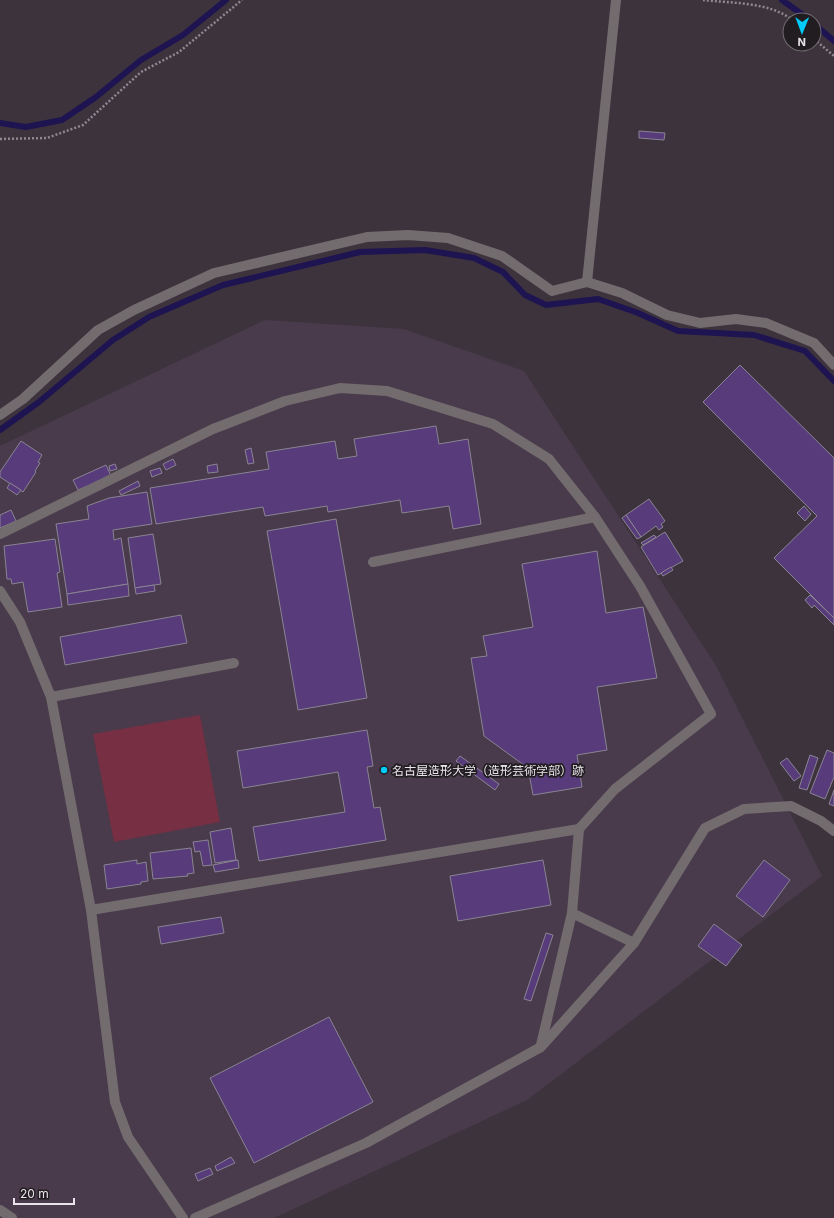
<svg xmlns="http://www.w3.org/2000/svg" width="834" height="1218" font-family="Inter,'Noto Sans JP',sans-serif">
<rect width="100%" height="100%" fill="#3d333d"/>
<polygon fill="#493b4b" points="265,320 404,329 524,371 715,664 822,876 527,1100 274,1218 0,1218 0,446"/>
<polygon fill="#762f43" points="200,715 220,822 114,842 93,734"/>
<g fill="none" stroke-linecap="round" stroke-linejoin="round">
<g stroke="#1e1451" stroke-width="6">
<polyline points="782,0 810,20"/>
<polyline points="814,24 834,41"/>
<polyline points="0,123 26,127 62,120 96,97 141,60 183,35 226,0"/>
<polyline points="0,430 39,402 113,340 149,317 223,285 360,252 425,250 474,258 503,272 525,295 546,305 598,299 638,313 678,331 754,335 805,351 834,381"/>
</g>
</g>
<g fill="#583b7a" stroke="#898492">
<polygon points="639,131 665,133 664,140 639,138"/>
<polygon points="740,365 834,458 834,618 774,558 817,516 703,402"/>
<polygon points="436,426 439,444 468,439 481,524 453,529 449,506 402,513 400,500 328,512 327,506 265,516 263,507 156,524 150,488 269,469 266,452 335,441 338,459 357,456 354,439"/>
<polygon points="21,441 42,455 38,462 40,463 35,471 36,472 23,492 0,477 0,472"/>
<polygon points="251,448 254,463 248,464 245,450"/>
<polygon points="173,459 176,465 166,470 163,464"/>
<polygon points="115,464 117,469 110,471 109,466"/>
<polygon points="217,464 218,472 208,473 207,466"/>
<polygon points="106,465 111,476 78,490 73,480"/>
<polygon points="160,468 162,473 152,477 150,471"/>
<polygon points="138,481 140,486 121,495 119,491"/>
<polygon points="10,483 21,490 17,495 7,488"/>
<polygon points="147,492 152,524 113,530 114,540 121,538 128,584 67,594 56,524 89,519 87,506 109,498"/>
<polygon points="649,499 665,521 661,524 663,527 659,530 656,526 641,537 626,515"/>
<polygon points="804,506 811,514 805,521 797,513"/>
<polygon points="11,510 16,521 0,528 0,515"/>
<polygon points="626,515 641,537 637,539 622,518"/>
<polygon points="336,519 367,698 298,710 267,531"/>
<polygon points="665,532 683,561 658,575 641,547"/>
<polygon points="153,534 161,584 135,588 128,538"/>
<polygon points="654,535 656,537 643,545 641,543"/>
<polygon points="55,539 60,572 57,573 62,607 28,612 23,582 12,584 11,579 7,579 4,546"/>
<polygon points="597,551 606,613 643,607 657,678 597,687 607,750 577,755 582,787 533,795 528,768 484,736 471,658 487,656 483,636 533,627 522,564"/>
<polygon points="671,567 673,570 663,576 661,573"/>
<polygon points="128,584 129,596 68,605 67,594"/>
<polygon points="154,585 155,591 136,594 135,588"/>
<polygon points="810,595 834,618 834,625 814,605 812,608 805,600"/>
<polygon points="181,615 187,643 65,665 60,637"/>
<polygon points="367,730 373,766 367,767 374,808 380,807 386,840 259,861 253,827 345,812 338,772 243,788 237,751"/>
<polygon points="827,750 834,753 834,777 825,799 810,793"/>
<polygon points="810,755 818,758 807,790 799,788"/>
<polygon points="460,756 499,784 495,790 456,761"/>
<polygon points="787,758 801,776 794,781 780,763"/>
<polygon points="834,790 834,806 829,804"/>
<polygon points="231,828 236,860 215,863 210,832"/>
<polygon points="208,840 212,865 203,866 200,851 195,852 193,842"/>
<polygon points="191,848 194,873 187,874 188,876 153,879 150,853"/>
<polygon points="137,860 137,864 146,862 148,881 141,882 141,884 107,889 104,865"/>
<polygon points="238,860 239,868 215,872 213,865"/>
<polygon points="543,860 551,905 458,921 450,876"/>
<polygon points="764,860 790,880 763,917 736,896"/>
<polygon points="221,917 224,933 161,944 158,927"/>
<polygon points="714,924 742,945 726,966 698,946"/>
<polygon points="546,933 553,935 531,1001 524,999"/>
<polygon points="329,1017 373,1102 254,1163 210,1078"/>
<polygon points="231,1157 235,1163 217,1171 215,1166"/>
<polygon points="210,1168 213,1174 198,1181 195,1174"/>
</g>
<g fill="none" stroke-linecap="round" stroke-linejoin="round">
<g stroke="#908891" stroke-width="2.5" stroke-dasharray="2 2" stroke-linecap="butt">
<path d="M 703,0 C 729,3 771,2 792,20"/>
<polyline points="814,39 834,56"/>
<polyline points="0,139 47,138 83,125 141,72 179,52 242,0"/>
</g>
<g stroke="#726c6f" stroke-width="10">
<polyline points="0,534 213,429 285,401 340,388 387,391 493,424 549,459 595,517 640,586 711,714 615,789 579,829 572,913 634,943"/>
<polyline points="373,562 595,517"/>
<polyline points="0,591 20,622 51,697 91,910 115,1102 128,1137 183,1218"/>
<polyline points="51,697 234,663"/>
<polyline points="91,910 579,829"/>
<polyline points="541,1045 572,913"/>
<polyline points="0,1210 12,1218"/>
<polyline points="195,1218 366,1143 541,1047 634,943 705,828 744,809 791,806 821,821 834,831"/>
</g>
<g stroke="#726c6f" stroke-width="10">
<polyline points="587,282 616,0"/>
<polyline points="0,415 23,399 98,330 134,310 214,273 367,237 408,235 448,238 502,256 552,291 587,282 622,293 667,315 700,323 736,319 766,323 814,343 834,365"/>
</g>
</g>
<circle fill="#00cbf9" stroke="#211d21" stroke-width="1.5" cx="384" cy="770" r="4"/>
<g text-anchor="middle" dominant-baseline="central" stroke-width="3.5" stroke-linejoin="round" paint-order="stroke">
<g font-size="12" fill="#e9e3ea" stroke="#211d21" text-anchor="start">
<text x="392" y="770">名古屋造形大学（造形芸術学部）跡</text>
</g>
</g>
<g transform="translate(802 32) rotate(181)"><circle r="19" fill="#211d21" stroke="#716c71"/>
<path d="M0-3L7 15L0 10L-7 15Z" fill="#00cbf9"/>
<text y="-6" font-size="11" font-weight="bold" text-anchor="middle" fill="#e9e3ea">N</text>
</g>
<path d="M14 1198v6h60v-6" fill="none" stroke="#e9e3ea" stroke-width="2"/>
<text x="20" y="1198" font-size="12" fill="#e9e3ea" stroke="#211d21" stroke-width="3" paint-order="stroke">20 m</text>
</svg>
